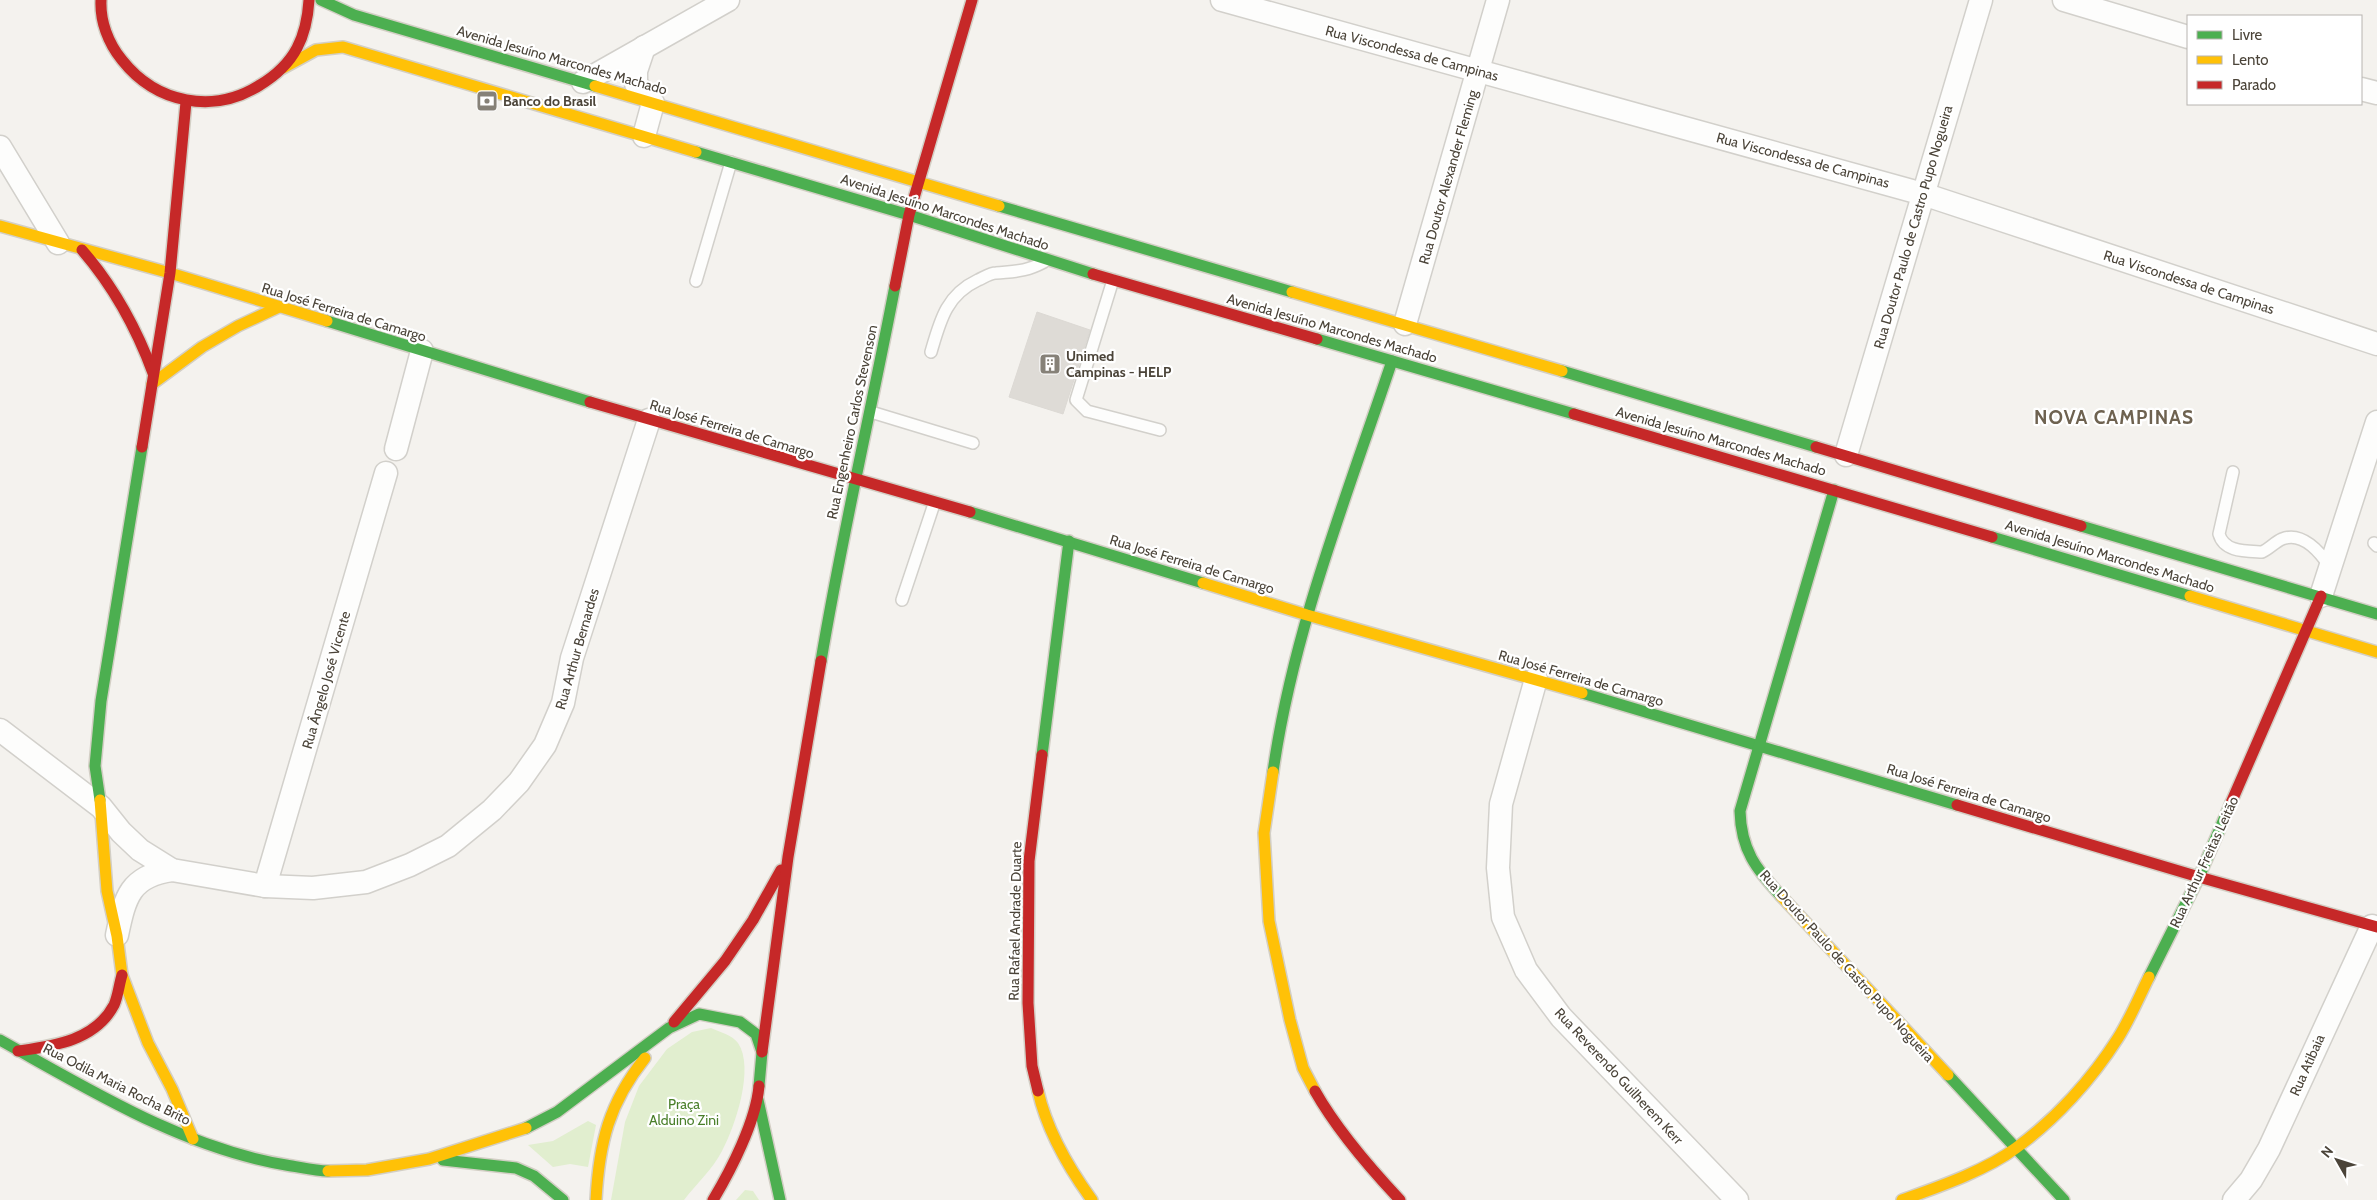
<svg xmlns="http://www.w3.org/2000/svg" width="2377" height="1200" font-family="Cabin,sans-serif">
<rect width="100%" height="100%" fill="#f4f2ee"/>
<g fill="#e1eecf">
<path d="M 711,1028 C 720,1032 732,1035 738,1043 C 755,1068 735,1127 722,1151 C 713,1169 696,1184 684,1200 L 611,1200 L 625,1122 L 639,1086 L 667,1049 L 692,1032 Z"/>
<polygon points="588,1121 596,1125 588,1167 570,1164 553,1167 528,1145 553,1141"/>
<polygon points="745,1190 753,1191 759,1200 736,1200"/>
</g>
<polygon fill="#dedbd6" stroke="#dcd9d4" points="1037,312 1090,330 1063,414 1009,397"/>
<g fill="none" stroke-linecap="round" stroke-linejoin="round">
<g stroke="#d2d0cb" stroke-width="14">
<g id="lane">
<polyline points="1113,280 1076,400 1087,411 1160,430"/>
<polyline points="696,281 731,162"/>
<path d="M 931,352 C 940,321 946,295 978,280 C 983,278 990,273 996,273 C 1016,271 1025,272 1044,262"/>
<polyline points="871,412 973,443"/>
<path d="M 2233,472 L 2219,534 C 2224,552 2245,551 2262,552 C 2269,549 2275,542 2282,539 C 2302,531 2320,552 2330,567"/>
<polyline points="2374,543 2377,546"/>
<polyline points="902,600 934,504"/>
</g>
</g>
<g stroke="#d2d0cb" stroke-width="25">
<g id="street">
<polyline points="1222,0 1923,194 2377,344"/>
<polyline points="2064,0 2188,37"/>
<polyline points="583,82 728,0"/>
<polyline points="2361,89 2377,93"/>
<polyline points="644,136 653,103 636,84 636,71 644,47"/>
<polyline points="0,147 58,243"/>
<polyline points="1405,324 1498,0"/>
<polyline points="396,449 422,351"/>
<polyline points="1846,455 1981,0"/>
<polyline points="2321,596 2377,422"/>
<polyline points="1536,679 1501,804 1498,868 1503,917 1526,970 1561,1017 1737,1200"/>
<polyline points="0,730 101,807 121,832 140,850 172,870 265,886 313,888 366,882 410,865 448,846 492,810 519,782 545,745 563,703 572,658 649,420"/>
<polyline points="265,886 386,473"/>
<path d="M 117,935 C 125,897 130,876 172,870"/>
<polyline points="2234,1200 2251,1180 2269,1149 2372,926"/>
</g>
</g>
<g stroke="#d3cfc5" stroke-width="14">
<g id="fast">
<polyline points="321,0 354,15 595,86"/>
<polyline points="696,152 909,215 1093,274"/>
<polyline points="999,206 1292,292"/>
<polyline points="327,321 590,402"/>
<polyline points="1317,339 1574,414"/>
<polyline points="1562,371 1816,447"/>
<polyline points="970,512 1203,583"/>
<polyline points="2081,526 2377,614"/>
<polyline points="1992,537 2190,596"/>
<path d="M 821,661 C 842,535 871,411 895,286"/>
<polyline points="1582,693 1957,805"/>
<polyline points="1042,755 1069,541"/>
<path d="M 1273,772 C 1293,630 1347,496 1392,361"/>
<polyline points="100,800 95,766 101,701 142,447"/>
<path d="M 1781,896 C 1756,869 1741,850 1740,811 L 1834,490"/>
<polyline points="2149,977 2199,877 2231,803"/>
<path d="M 0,1040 C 90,1090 183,1148 286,1165 C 300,1167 314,1171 328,1171"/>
<polyline points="1948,1075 2064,1200"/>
<polyline points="758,1100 780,1200"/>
<polyline points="526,1128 557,1112 669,1028 699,1014 740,1022 756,1034 762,1052 759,1086"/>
<polyline points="443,1160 516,1168 534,1176 563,1200"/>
</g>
</g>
<g stroke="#d3cfc5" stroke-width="14">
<g id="slow">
<polyline points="283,68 316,50 343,47 696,152"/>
<polyline points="595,86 999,206"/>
<polyline points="0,226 170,273 327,321"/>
<polyline points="1292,292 1562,371"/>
<polyline points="152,384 202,347 238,326 279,307"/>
<polyline points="1203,583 1307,615 1582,693"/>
<polyline points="2190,596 2377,652"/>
<polyline points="1273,772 1264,833 1269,921 1290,1020 1303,1068 1315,1091"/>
<polyline points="100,800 107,891 117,936 122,975 148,1043 172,1089 193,1139"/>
<polyline points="1781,896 1948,1075"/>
<path d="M 1038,1091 C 1047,1131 1068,1167 1092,1200"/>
<polyline points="328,1171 367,1170 429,1159 526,1128"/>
<path d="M 596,1200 C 599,1143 609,1103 645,1058"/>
<path d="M 1902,1200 C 1938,1187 1985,1171 2016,1148 C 2056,1119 2092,1079 2118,1038 C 2130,1019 2139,997 2149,977"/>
</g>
</g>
<g stroke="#d3cfc5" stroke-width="14">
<g id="jam">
<path d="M 101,0 C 100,21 108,43 122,60 C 156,103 213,115 260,85 C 275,76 289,63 297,48 C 305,33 308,16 309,0"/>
<path d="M 82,250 C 114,287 136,327 153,373"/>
<polyline points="1093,274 1317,339"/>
<polyline points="895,286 909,215 972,0"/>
<polyline points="590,402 970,512"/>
<polyline points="1574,414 1992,537"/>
<polyline points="142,447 170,273 186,102"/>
<polyline points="1816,447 2081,526"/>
<polyline points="2231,803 2321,596"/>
<polyline points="1957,805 2199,877 2377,927"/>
<polyline points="674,1022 725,961 753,920 781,870"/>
<path d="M 18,1051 C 53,1046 95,1041 114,1005 C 118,996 119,985 122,975"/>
<polyline points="762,1052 788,857 821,661"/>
<polyline points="1038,1091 1032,1066 1028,1003 1029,861 1042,755"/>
<path d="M 1315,1091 C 1337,1130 1369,1167 1400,1200"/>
<path d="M 713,1200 C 731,1170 756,1121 759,1086"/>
</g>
</g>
<use href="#lane" stroke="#fdfdfc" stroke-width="11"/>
<use href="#street" stroke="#fdfdfc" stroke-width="22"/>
<use href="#fast" stroke="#4caf50" stroke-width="11"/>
<use href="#slow" stroke="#ffc107" stroke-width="11"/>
<use href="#jam" stroke="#c62828" stroke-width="11"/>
</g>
<defs>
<g id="bank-square" transform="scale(1.125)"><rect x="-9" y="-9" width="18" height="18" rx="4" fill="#868178" stroke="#fff"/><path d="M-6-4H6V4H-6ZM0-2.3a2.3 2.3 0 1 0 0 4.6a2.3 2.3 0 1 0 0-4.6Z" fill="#fff"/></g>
<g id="building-square" transform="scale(1.125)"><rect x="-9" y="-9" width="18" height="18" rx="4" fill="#868178" stroke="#fff"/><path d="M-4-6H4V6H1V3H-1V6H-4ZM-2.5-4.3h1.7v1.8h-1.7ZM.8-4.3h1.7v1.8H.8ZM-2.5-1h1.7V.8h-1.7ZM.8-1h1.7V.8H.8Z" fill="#fff"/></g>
</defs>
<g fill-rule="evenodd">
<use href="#bank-square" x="487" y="101"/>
<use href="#building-square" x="1050" y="364"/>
</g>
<g text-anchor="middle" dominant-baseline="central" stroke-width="4.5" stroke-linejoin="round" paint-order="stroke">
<g font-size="14" fill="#4b4439" stroke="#fff">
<text transform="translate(1412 53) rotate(15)">Rua Viscondessa de Campinas</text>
<text transform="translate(562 60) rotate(16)">Avenida Jesuíno Marcondes Machado</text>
<text transform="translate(1803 160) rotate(15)">Rua Viscondessa de Campinas</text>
<text transform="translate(1448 177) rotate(-74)">Rua Doutor Alexander Fleming</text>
<text transform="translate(945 212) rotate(18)">Avenida Jesuíno Marcondes Machado</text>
<text transform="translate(1913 227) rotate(-74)">Rua Doutor Paulo de Castro Pupo Nogueira</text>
<text transform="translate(2189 282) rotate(18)">Rua Viscondessa de Campinas</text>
<text transform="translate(344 312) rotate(17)">Rua José Ferreira de Camargo</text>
<text transform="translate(1332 328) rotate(16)">Avenida Jesuíno Marcondes Machado</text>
<text transform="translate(852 422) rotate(-78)">Rua Engenheiro Carlos Stevenson</text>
<text transform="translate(732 429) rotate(17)">Rua José Ferreira de Camargo</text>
<text transform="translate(1721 441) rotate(16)">Avenida Jesuíno Marcondes Machado</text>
<text transform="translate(2110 556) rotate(17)">Avenida Jesuíno Marcondes Machado</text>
<text transform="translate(1192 564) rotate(17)">Rua José Ferreira de Camargo</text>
<text transform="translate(577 649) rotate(-74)">Rua Arthur Bernardes</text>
<text transform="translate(1581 678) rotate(16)">Rua José Ferreira de Camargo</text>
<text transform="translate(326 680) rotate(-74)">Rua Ângelo José Vicente</text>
<text transform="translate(1969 793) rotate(17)">Rua José Ferreira de Camargo</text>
<text transform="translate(2204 862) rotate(-65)">Rua Arthur Freitas Leitão</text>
<text transform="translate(1015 921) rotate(-89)">Rua Rafael Andrade Duarte</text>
<text transform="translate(1847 966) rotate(48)">Rua Doutor Paulo de Castro Pupo Nogueira</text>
<text transform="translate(2307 1065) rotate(-66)">Rua Atibaia</text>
<text transform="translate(1619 1076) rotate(47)">Rua Reverendo Guilherem Kerr</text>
<text transform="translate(117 1084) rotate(27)">Rua Odila Maria Rocha Brito</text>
</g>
<g font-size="14" font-weight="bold" fill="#4b4439" stroke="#fff" text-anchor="start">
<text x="503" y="101">Banco do Brasil</text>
<text x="1066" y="356">Unimed<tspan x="1066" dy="16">Campinas - HELP</tspan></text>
</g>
<g font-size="14" fill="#4a7f2a" stroke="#fff">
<text x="684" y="1104">Praça<tspan x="684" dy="16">Alduino Zini</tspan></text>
</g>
<g font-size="19" font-weight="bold" letter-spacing="1" fill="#6e6250" stroke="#fff">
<text x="2114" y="417">NOVA CAMPINAS</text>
</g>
</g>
<rect x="2187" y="15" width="175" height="90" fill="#ffffff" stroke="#b7b4b0"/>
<rect x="2197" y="31" width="25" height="8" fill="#4caf50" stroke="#b7b4b0"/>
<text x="2232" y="40" font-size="15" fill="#4b4439">Livre</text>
<rect x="2197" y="56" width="25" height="8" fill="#ffc107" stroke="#b7b4b0"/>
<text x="2232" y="65" font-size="15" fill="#4b4439">Lento</text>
<rect x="2197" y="81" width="25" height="8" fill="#c62828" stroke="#b7b4b0"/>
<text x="2232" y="90" font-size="15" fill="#4b4439">Parado</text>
<g transform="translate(2337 1160) rotate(309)" stroke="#ffffff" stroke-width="4" paint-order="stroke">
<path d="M0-4L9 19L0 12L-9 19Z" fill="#4b4439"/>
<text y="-8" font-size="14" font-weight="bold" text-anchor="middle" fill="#4b4439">N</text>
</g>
</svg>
